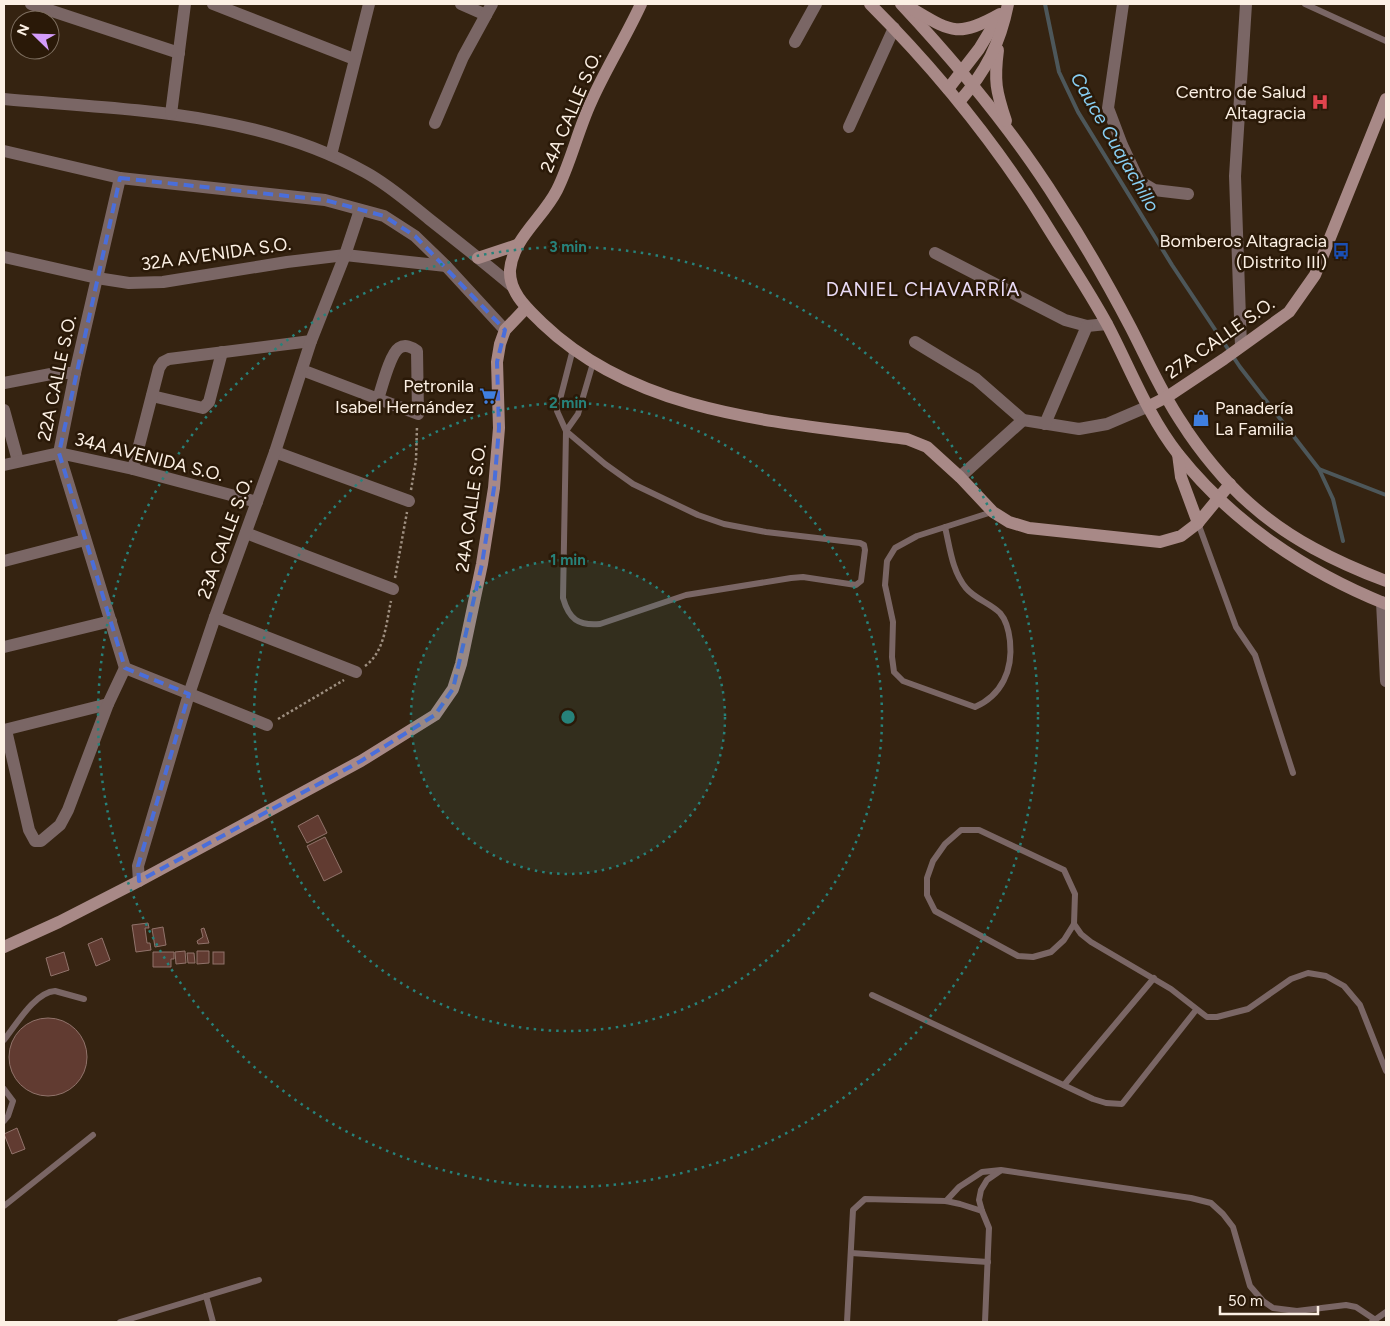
<svg xmlns="http://www.w3.org/2000/svg" width="1390" height="1326" font-family="Figtree,sans-serif">
<rect width="100%" height="100%" fill="#352311"/>
<g fill="none" stroke-linecap="round" stroke-linejoin="round">
<g stroke="#4d575a" stroke-width="4">
<polyline points="1045,4 1059,72 1078,112 1172,265 1240,367 1319,469 1333,499 1343,541"/>
<polyline points="1319,469 1386,495"/>
</g>
</g>
<g fill="#613b31" stroke="#91736b">
<polygon points="318,815 327,833 307,843 298,826"/>
<polygon points="325,837 342,872 324,881 307,846"/>
<polygon points="148,923 149,928 145,928 147,943 150,943 151,950 136,952 132,925"/>
<polygon points="163,927 166,945 155,947 152,929"/>
<polygon points="204,928 209,943 198,944 197,941 203,937 201,929"/>
<polygon points="102,938 110,960 96,966 88,944"/>
<polygon points="185,951 186,963 176,964 175,952"/>
<polygon points="197,951 209,951 209,963 197,964"/>
<polygon points="64,952 69,970 51,976 46,958"/>
<polygon points="153,952 174,952 174,959 171,959 171,967 153,967"/>
<rect x="213" y="952" width="11" height="12"/>
<polygon points="187,953 194,953 195,963 188,963"/>
<circle cx="48" cy="1057" r="39"/>
<polygon points="17,1128 25,1149 12,1154 4,1134"/>
</g>
<g fill="none" stroke-linecap="round" stroke-linejoin="round">
<g stroke="#9e8f80" stroke-width="2.5" stroke-dasharray="2.5 2.5" stroke-linecap="butt">
<polyline points="411,490 416,460 417,426"/>
<polyline points="395,578 407,512"/>
<path d="M 365,666 C 385,652 386,623 391,601"/>
<polyline points="278,719 344,680"/>
</g>
<g stroke="#7a6665" stroke-width="6">
<polyline points="1305,4 1386,41"/>
<path d="M 573,349 L 557,411 L 566,431 L 605,464 L 633,484 L 698,515 L 724,524 L 766,532 L 860,543 L 864,545 L 865,550 L 861,581 L 856,585 L 803,577 L 791,578 L 686,595 L 600,624 C 578,626 569,619 563,598 L 566,431 L 578,414 L 593,363"/>
<polyline points="1198,523 1236,627 1255,655 1293,773"/>
<path d="M 945,527 C 950,548 952,571 966,588 C 975,599 990,603 1000,613 C 1007,621 1009,632 1010,641 C 1013,670 1002,695 975,707 L 903,681 L 894,672 L 892,657 L 893,622 L 885,585 L 887,561 L 895,548 L 917,536 L 992,512"/>
<polygon points="961,830 979,830 1064,870 1075,894 1074,924 1064,940 1051,952 1033,957 1018,956 935,911 927,895 927,878 933,861 945,844"/>
<polyline points="1074,924 1081,934 1091,942 1171,989 1207,1017 1217,1017 1248,1009 1291,979 1308,973 1326,976 1344,986 1360,1005 1386,1071"/>
<polyline points="872,995 1093,1099 1106,1103 1122,1104 1196,1010"/>
<path d="M 4,1040 C 16,1025 35,992 55,991 L 84,999"/>
<polyline points="1064,1085 1154,978"/>
<polyline points="4,1089 13,1101 8,1116 4,1121"/>
<polyline points="946,1201 959,1187 982,1172 1001,1170 1191,1198 1211,1203 1223,1214 1233,1227 1250,1286 1263,1301 1273,1308 1297,1311 1346,1305 1356,1307 1374,1319"/>
<polyline points="4,1206 93,1135"/>
<polyline points="851,1253 988,1262"/>
<polyline points="206,1296 213,1322"/>
<polyline points="120,1322 259,1280"/>
<polyline points="847,1322 853,1210 865,1199 946,1201 960,1204 982,1211"/>
<polyline points="985,1322 989,1228 982,1211 979,1200 981,1190 987,1180 1000,1171"/>
<polyline points="1372,1322 1386,1312"/>
</g>
<g stroke="#7a6665" stroke-width="12">
<polyline points="31,4 179,53"/>
<polyline points="213,4 354,59"/>
<polyline points="461,4 486,15"/>
<polyline points="1123,4 1108,108 1122,145 1139,181 1154,190 1188,194"/>
<polyline points="795,42 816,4"/>
<path d="M 4,99 C 125,110 256,111 365,172 C 389,185 409,203 429,219 C 457,241 485,263 512,286"/>
<polyline points="171,114 185,4"/>
<polyline points="435,123 463,57 492,4"/>
<polyline points="849,127 894,28"/>
<polyline points="4,151 120,178 325,200 384,216 415,236 446,266 505,330"/>
<polyline points="331,155 369,4"/>
<polyline points="120,178 75,373 59,453 125,668"/>
<polyline points="935,253 1065,320 1087,326 1107,324"/>
<polyline points="4,257 97,278 129,283 163,282 287,262 345,255 446,266"/>
<polyline points="915,342 976,379 1023,420 1079,429 1107,424 1149,406"/>
<polyline points="1241,346 1235,176 1246,4"/>
<path d="M 302,370 L 418,414 L 417,351 C 412,347 405,344 399,348 C 390,354 382,387 378,399"/>
<polyline points="4,383 56,373 75,373"/>
<polyline points="152,396 203,408 209,402 222,352"/>
<polyline points="4,410 18,461"/>
<polyline points="1045,424 1087,326"/>
<polyline points="275,452 409,501"/>
<polyline points="4,465 59,453 133,469 257,502"/>
<polyline points="133,469 159,368 163,362 169,359 311,341"/>
<polyline points="960,477 1023,420"/>
<polyline points="246,533 393,589"/>
<polyline points="4,561 85,540"/>
<polyline points="1382,602 1386,681"/>
<polyline points="215,617 356,672"/>
<polyline points="4,647 111,621"/>
<polyline points="125,668 267,725"/>
<polyline points="4,730 108,704"/>
<polyline points="6,730 29,830 35,841 41,841 60,825 68,810 108,704 125,668"/>
<polyline points="139,881 138,866 189,694 215,617 275,452 311,341 345,255 360,210"/>
</g>
<g stroke="#a88987" stroke-width="12">
<path d="M 641,4 C 626,37 606,68 591,102 C 578,130 571,162 557,190 C 543,218 513,238 510,270 C 509,293 528,309 542,323 C 639,416 782,422 907,439 L 927,447 L 960,477 L 993,512 L 1009,522 L 1029,528 L 1160,542 L 1181,536 L 1198,523 L 1230,484"/>
<path d="M 870,4 C 935,69 993,140 1042,218 C 1064,254 1088,289 1108,326 C 1130,368 1148,416 1178,454 C 1232,522 1306,572 1386,604"/>
<path d="M 901,4 C 959,66 1014,132 1059,204 C 1085,244 1109,286 1131,328 C 1147,359 1162,394 1182,423 C 1199,450 1226,483 1249,503 C 1289,539 1336,562 1386,581"/>
<path d="M 909,7 C 950,31 956,39 1000,14"/>
<path d="M 998,50 C 994,81 996,91 1006,121"/>
<polyline points="948,89 979,49 999,16"/>
<path d="M 959,102 C 986,71 1000,44 1008,4"/>
<polyline points="478,258 517,245"/>
<polyline points="1149,406 1167,397 1224,359 1289,312 1315,275 1386,99"/>
<polyline points="1178,454 1181,477 1198,523"/>
<polyline points="4,947 59,922 139,881 361,761 435,715 453,689 461,664 482,564 494,488 499,428 497,362 500,344 505,330 526,308"/>
</g>
</g>
<path fill="none" stroke="#4a6eda" stroke-width="4" stroke-dasharray="10 6" stroke-linejoin="round" d="M 120,178 L 325,200 L 384,216 L 415,236 L 505,330 L 497,362 L 499,428 L 494,488 L 482,564 L 453,689 L 435,715 L 361,761 L 139,881 L 138,866 L 189,694 L 125,668 L 59,453 Z"/>
<circle cx="568" cy="717" r="157" fill="#27827a" fill-opacity=".12"/>
<g fill="none" stroke="#27827a" stroke-width="2.5" stroke-dasharray="2.5 5">
<circle cx="568" cy="717" r="157"/>
<circle cx="568" cy="717" r="314"/>
<circle cx="568" cy="717" r="470"/>
</g>
<defs>
<g id="hospital-bare" transform="scale(1.35)"><path d="M-5-5h3v3.5h4V-5h3V5h-3V1.5h-4V5h-3Z" fill="#e0444e" stroke="#2a1908" stroke-width="2.5" paint-order="stroke"/></g>
<g id="bus-bare" transform="scale(1.35)"><path d="M-5-6H5V4H4V6H2V4H-2V6H-4V4H-5ZM-3.5-4V0h7V-4ZM-3.5 1.2v1.5H-2V1.2ZM2 1.2v1.5H3.5V1.2Z" fill="#1a4fb4" stroke="#2a1908" stroke-width="2.5" paint-order="stroke"/></g>
<g id="supermarket-bare" transform="scale(1.35)"><path d="M-6-5.5h2.5l.6 2H6L4.5 2H-2.5L-4.4-4H-6ZM-1.5 3.2a1.3 1.3 0 1 0 .1 0ZM3 3.2a1.3 1.3 0 1 0 .1 0Z" fill="#3f7fe0" stroke="#2a1908" stroke-width="2.5" paint-order="stroke"/></g>
<g id="shop-bare" transform="scale(1.35)"><path d="M-5-2.5h2.3a2.7 3.5 0 0 1 5.4 0H5L5.5 6h-11ZM-1.5-2.5h3a1.5 2.3 0 0 0-3 0Z" fill="#3f7fe0" stroke="#2a1908" stroke-width="2.5" paint-order="stroke"/></g>
</defs>
<g fill-rule="evenodd">
<use href="#hospital-bare" x="1320" y="102"/>
<use href="#bus-bare" x="1341" y="251"/>
<use href="#supermarket-bare" x="488" y="396"/>
<use href="#shop-bare" x="1201" y="418"/>
</g>
<g text-anchor="middle" dominant-baseline="central" stroke-width="5" stroke-linejoin="round" paint-order="stroke">
<g font-size="18" fill="#fcf0e4" stroke="#2a1908" text-anchor="end">
<text x="1306" y="92">Centro de Salud<tspan x="1306" dy="21">Altagracia</tspan></text>
<text x="1327" y="241">Bomberos Altagracia<tspan x="1327" dy="21">(Distrito III)</tspan></text>
<text x="474" y="386">Petronila<tspan x="474" dy="21">Isabel Hernández</tspan></text>
<text x="1215" y="408" text-anchor="start">Panadería<tspan x="1215" dy="21">La Familia</tspan></text>
</g>
<g font-size="18" fill="#fcf0e4" stroke="#2a1908">
<text transform="translate(571 112) rotate(-67)">24A CALLE S.O.</text>
<text transform="translate(216 254) rotate(-8)">32A AVENIDA S.O.</text>
<text transform="translate(1220 338) rotate(-35)">27A CALLE S.O.</text>
<text transform="translate(57 378) rotate(-78)">22A CALLE S.O.</text>
<text transform="translate(149 457) rotate(14)">34A AVENIDA S.O.</text>
<text transform="translate(471 508) rotate(-82)">24A CALLE S.O.</text>
<text transform="translate(225 538) rotate(-70)">23A CALLE S.O.</text>
</g>
<g font-size="19" font-style="italic" fill="#88cff3" stroke="#2a1908">
<text transform="translate(1115 142) rotate(60)">Cauce Cuajachillo</text>
</g>
<g font-size="19" letter-spacing="1" fill="#eadbf6" stroke="#2a1908">
<text x="923" y="289">DANIEL CHAVARRÍA</text>
</g>
</g>
<circle cx="568" cy="717" r="8" fill="#27827a" stroke="#2a1908" stroke-width="2.5"/>
<g font-size="15" text-anchor="middle" font-weight="bold" fill="#27827a" stroke="#2a1908" stroke-width="5" stroke-linejoin="round" paint-order="stroke">
<text x="568" y="252">3 min</text>
<text x="568" y="408">2 min</text>
<text x="568" y="565">1 min</text>
</g>
<rect width="1390" height="1326" fill="none" stroke="#fcf0e4" stroke-width="10"/>
<g transform="translate(35 35) rotate(293)"><circle r="24" fill="#2a1908" stroke="#7e6f60"/>
<path d="M0-4L9 19L0 12L-9 19Z" fill="#d49cfb"/>
<text y="-8" font-size="14" font-weight="bold" text-anchor="middle" fill="#fcf0e4">N</text>
</g>
<path d="M1220 1306v8h98v-8" fill="none" stroke="#fcf0e4" stroke-width="2.5"/>
<text x="1228" y="1306" font-size="15" fill="#fcf0e4" stroke="#2a1908" stroke-width="4" paint-order="stroke">50 m</text>
</svg>
